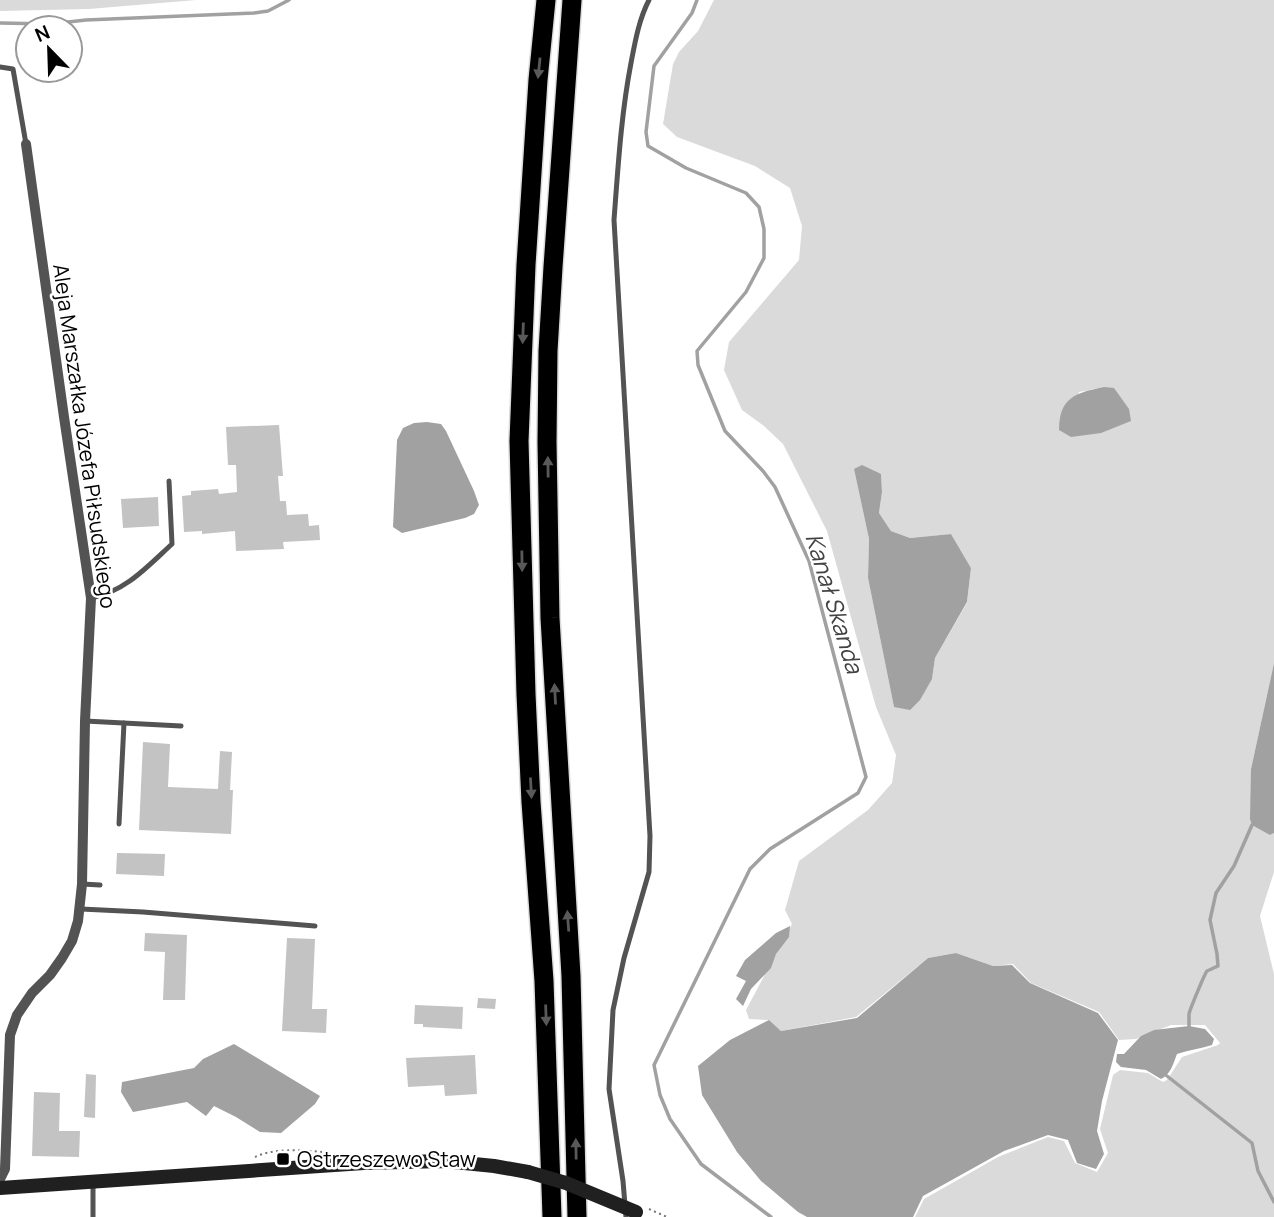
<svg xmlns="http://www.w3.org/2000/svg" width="1274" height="1217" font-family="Manrope,sans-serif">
<rect width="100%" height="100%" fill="#fff"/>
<g fill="#dadada" fill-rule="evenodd">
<polygon points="0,0 196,0 89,9 0,11"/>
<path d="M 714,0 L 1274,0 L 1274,663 L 1251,769 L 1270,835 L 1274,833 L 1274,872 L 1260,916 L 1274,974 L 1274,1217 L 915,1217 L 924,1199 L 998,1157 L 1048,1137 L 1064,1141 L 1075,1163 L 1097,1172 L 1108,1153 L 1100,1129 L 1113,1075 L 1120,1070 L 1148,1073 L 1163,1082 L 1167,1080 L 1182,1057 L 1218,1045 L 1220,1043 L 1205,1025 L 1171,1025 L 1136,1039 L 1119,1040 L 1099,1012 L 1031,983 L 1013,964 L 993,966 L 956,953 L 928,958 L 856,1017 L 781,1031 L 769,1020 L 749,1019 L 746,1010 L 792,924 L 785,910 L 799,861 L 868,810 L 892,783 L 896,755 L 876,707 L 827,531 L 783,444 L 764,426 L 742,410 L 724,370 L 729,342 L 799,260 L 802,226 L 790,188 L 755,166 L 677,137 L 663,124 L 673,64 L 679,52 L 698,31 ZM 1104,387 L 1071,437 L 1079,392 ZM 854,469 L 881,474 L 882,492 L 879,513 L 891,531 L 910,538 L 951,534 L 971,568 L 967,603 L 935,658 L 932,679 L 894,707 L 868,578 L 869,539 Z"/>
</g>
<g fill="#a1a1a1">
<path d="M 1104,387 L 1114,388 L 1129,409 L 1131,421 L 1101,433 L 1071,437 L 1059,430 C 1059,397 1076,393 1104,387 Z"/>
<polygon points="427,422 441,424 446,431 474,491 479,505 474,514 465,518 402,533 393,527 397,440 403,428 414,423"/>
<polygon points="862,465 881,474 882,492 879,513 891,531 910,538 951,534 971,568 967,602 935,658 932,679 920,700 910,710 894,707 868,578 869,539 854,469"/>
<polygon points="1274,663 1274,833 1270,835 1252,825 1250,819 1251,769"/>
<polygon points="790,926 789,937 776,954 771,968 751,989 743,1006 736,999 746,981 736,976 745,960 776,933"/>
<polygon points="956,953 993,966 1012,965 1030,983 1098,1013 1118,1040 1102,1101 1097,1131 1104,1154 1096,1169 1077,1163 1068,1140 1048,1135 1004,1151 923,1196 913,1217 807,1217 798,1212 761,1181 737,1152 702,1095 698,1066 730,1040 769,1020 781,1031 857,1018 928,958"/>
<path d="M 1189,1026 L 1205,1029 L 1214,1039 L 1212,1045 C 1200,1049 1188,1050 1177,1054 C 1173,1064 1171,1074 1161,1079 L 1146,1070 L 1121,1067 L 1116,1062 L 1117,1054 L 1124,1054 L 1141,1036 L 1154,1030 Z"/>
<polygon points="234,1044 320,1096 315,1104 281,1133 260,1132 236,1117 214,1106 206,1116 187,1102 133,1112 121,1092 122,1082 194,1068 203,1059"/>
</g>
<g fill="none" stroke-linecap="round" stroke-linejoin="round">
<g stroke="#a1a1a1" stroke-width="3.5">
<polyline points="697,0 692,13 654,66 646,132 648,146 686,168 746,193 759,207 764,229 764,258 746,292 697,351 698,365 725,431 763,471 775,487 809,561 866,777 858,793 770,849 750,869 654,1065 660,1095 670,1119 701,1164 771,1217"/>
<polyline points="0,23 50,24 86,20 254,13 268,11 289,0"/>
<path d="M 1189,1026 C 1189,1022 1189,1018 1189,1014 C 1190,1009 1205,973 1207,971 C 1209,970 1216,967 1218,966 L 1217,954 L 1210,920 L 1216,893 L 1234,866 L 1252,825"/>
<polyline points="1167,1076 1252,1143 1258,1171 1274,1202"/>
</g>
</g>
<g fill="#c3c3c3">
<polygon points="279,425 283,476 278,476 280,501 286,501 287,515 308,514 309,526 319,525 320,540 283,542 284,549 236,551 235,531 202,534 202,531 184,532 182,496 191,495 191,491 218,489 219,494 237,492 236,465 228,465 226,427"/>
<polygon points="158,497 159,526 123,528 121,499"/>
<polygon points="143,742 170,744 168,787 218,789 220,751 232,752 230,790 233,790 231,834 139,830"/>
<polygon points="117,853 165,854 164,876 116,874"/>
<polygon points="145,933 187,935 185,1000 163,1000 165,952 144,951"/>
<polygon points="287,938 315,939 312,1009 327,1009 326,1033 282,1031"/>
<polygon points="478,998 496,999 495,1009 477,1008"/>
<polygon points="415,1005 463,1007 462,1029 423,1027 423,1024 414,1024"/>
<polygon points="475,1055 477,1094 445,1096 444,1085 408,1087 406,1058"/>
<polygon points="86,1074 96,1075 95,1118 84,1117"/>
<polygon points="34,1092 60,1093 59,1131 80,1131 79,1157 32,1156"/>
</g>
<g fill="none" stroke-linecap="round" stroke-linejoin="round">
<g stroke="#dbdbdb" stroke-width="22">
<g id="highway">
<polyline points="546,0 538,80 526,265 519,441 526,694 531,802 544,981 552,1217"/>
<polyline points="572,0 553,267 548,351 547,442 550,618 571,976 577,1217"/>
</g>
</g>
<g stroke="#757575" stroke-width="2" stroke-dasharray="2 3.5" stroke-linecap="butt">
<path d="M 255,1157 C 274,1148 301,1150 322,1152"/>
<polyline points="649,1209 667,1217"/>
</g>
<g stroke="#535353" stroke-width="5">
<polyline points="0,67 13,69 26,144"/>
<path d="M 91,598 C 125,592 148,566 172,544 L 169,481"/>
<polyline points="85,721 181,726"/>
<polyline points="119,824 124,723"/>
<polyline points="82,884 100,885"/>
<polyline points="81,909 143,912 315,926"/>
<polyline points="93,1217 93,1182"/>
<path d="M 626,1217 L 623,1181 L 609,1089 L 613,1010 L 624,958 L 649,872 L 650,836 L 614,220 C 618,168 621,115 631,63 C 635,42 639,19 649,0"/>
</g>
<polyline stroke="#535353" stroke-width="10" points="0,1179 5,1169 10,1035 17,1015 32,993 50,975 62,958 72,941 78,921 82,884 85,721 91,598 64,417 26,144"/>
<polyline stroke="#202020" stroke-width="14" points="0,1188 364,1163 444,1161 494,1166 528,1172"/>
<use href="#highway" stroke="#000" stroke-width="19"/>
<polyline stroke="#202020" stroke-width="14" points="528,1172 566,1183 636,1212"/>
</g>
<defs><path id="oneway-solid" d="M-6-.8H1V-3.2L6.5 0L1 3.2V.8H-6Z" transform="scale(1.75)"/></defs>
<g fill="#595959">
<use href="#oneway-solid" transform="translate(539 68) rotate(96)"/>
<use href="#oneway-solid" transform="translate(523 333) rotate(92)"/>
<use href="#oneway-solid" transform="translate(548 467) rotate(-91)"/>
<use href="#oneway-solid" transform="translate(522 561) rotate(89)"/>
<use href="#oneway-solid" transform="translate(555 694) rotate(-93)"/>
<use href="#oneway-solid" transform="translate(531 788) rotate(87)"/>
<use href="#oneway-solid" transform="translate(568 921) rotate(-94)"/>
<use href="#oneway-solid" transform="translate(546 1015) rotate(88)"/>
<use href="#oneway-solid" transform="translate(576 1149) rotate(-91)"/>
</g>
<rect fill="#000" stroke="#fff" stroke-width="2.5" x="276" y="1152" width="14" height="14" rx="3.5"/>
<g text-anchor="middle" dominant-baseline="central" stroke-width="5" stroke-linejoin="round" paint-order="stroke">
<g font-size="21" fill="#000" stroke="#fff">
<text transform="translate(85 436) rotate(82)">Aleja Marszałka Józefa Piłsudskiego</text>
</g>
<g font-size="21" fill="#000" stroke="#fff" text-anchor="start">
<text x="297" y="1159">Ostrzeszewo Staw</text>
</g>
<g font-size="23" font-style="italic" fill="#424242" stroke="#fff">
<text transform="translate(835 603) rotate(73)">Kanał Skanda</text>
</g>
</g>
<g transform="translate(49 49) rotate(337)"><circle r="33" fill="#ffffff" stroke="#999999" stroke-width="2"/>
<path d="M0-5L12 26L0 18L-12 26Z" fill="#000000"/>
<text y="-10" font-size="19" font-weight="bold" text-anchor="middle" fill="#000000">N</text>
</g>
</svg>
